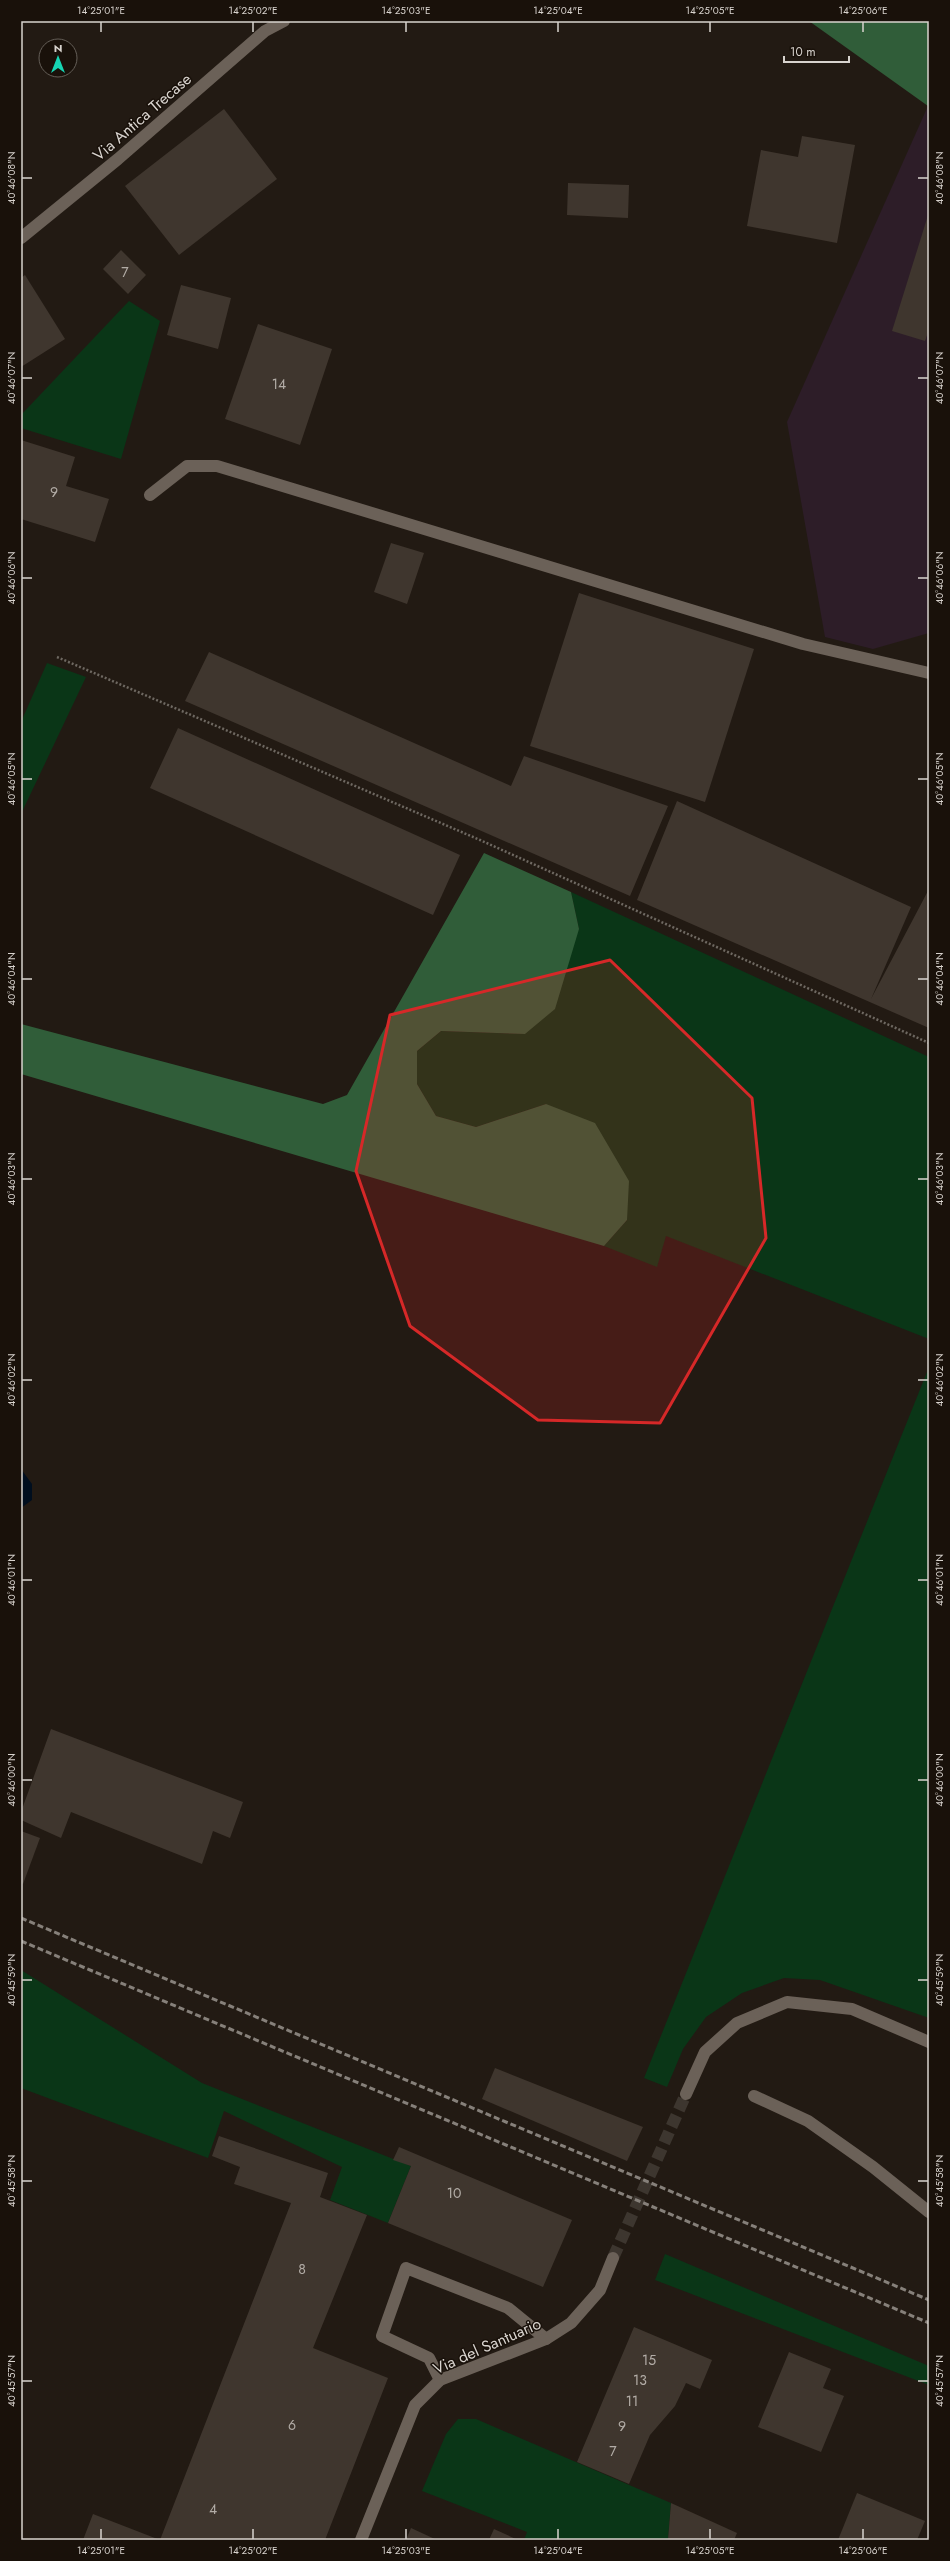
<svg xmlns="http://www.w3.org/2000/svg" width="950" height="2561" font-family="Jost,sans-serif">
<rect width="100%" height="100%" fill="#221a13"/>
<polygon fill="#2d1d28" points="928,106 929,633 873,649 825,637 787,422"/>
<g fill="#0a3617">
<polygon points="129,301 160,321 121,459 21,428 21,415"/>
<polygon points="47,663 86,677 21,814 21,722"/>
<polygon points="571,892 929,1057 929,1339 666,1236 657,1267 604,1246 627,1220 546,1104 476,1127 436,1116 417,1084 417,1051 441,1031 525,1034 579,929"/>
<polygon points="929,1367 929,2018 820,1980 784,1978 742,1993 706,2017 683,2049 667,2087 644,2078"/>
<polygon points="21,1970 202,2083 411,2166 388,2223 330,2200 342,2167 224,2111 208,2158 21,2088"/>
<polygon points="665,2254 929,2366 929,2385 655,2280"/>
<polygon points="458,2419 476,2419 671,2503 668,2540 524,2540 527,2532 422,2491 446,2434"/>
</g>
<g fill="#305d39">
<polygon points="809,21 929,21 928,106"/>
<polygon points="484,853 571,892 579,929 555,1009 525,1034 441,1031 417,1051 417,1084 436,1116 476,1127 546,1104 595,1123 629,1181 627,1220 604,1246 21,1074 21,1024 323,1104 347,1095"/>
</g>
<polygon fill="#000e1e" points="21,1469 32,1484 32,1500 21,1508"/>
<g fill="#3f362e">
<polygon points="224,109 277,179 179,255 125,186"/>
<polygon points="802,136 855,145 837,243 747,226 761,150 798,157"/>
<polygon points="568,183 629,185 628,218 567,215"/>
<polygon points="929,212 929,330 925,341 892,331"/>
<polygon points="121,250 146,275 128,294 103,269"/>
<polygon points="25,275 65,339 21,367 21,278"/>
<polygon points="181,285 231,298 218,349 167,335"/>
<polygon points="258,324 332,349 300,445 225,419"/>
<polygon points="21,440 75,457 66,486 109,499 95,542 21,519"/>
<polygon points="391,543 424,553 407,604 374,592"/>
<polygon points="579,593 754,649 705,802 530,746"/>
<polygon points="209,652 511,786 524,756 668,806 630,896 185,701"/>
<polygon points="178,728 460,855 433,915 150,788"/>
<polygon points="677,801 911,907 871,999 929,889 929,1028 637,900"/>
<polygon points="51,1729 243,1802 230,1838 213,1831 202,1864 71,1812 61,1838 21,1820 21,1812"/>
<polygon points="21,1831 40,1838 23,1884 21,1883"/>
<polygon points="495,2068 643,2127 627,2161 482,2099"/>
<polygon points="219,2136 328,2173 320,2197 367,2215 313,2348 388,2378 325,2540 83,2540 93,2514 160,2540 291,2203 234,2184 240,2167 212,2156"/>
<polygon points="399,2147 572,2220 543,2287 388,2223 411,2166 393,2160"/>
<polygon points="634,2327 712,2360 700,2389 686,2383 675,2406 650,2435 629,2484 577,2462"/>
<polygon points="789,2352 831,2369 823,2388 844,2396 821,2452 758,2427"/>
<polygon points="857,2493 925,2521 917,2540 838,2540"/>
<polygon points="671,2503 737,2533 734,2540 668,2540"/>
<polygon points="411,2528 437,2540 406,2540"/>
<polygon points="494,2529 518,2540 489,2540"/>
</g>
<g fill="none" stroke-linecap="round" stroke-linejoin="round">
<polyline stroke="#3d362f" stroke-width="12" stroke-dasharray="12 6" stroke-linecap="butt" points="613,2258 686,2094"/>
<polyline stroke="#6e6861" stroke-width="2.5" stroke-dasharray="2 2" stroke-linecap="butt" points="57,657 480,840 929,1043"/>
<g stroke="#6b6158" stroke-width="12">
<polyline points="21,238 118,159 265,31 284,21"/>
<polyline points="150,495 187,466 217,466 803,644 929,673"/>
<polyline points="686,2094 705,2052 737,2023 787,2002 852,2009 929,2042"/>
<polyline points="754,2096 808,2121 873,2167 929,2212"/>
<polyline points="440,2380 429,2358 382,2336 406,2268 508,2308 546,2339"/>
<polyline points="361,2540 415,2405 440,2380 546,2339 571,2323 600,2290 613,2258"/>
</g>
<g stroke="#86807a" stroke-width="3" stroke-dasharray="6 3" stroke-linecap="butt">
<polyline points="21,1918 929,2300"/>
<polyline points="21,1941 929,2323"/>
</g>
</g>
<path fill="#d62828" fill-opacity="0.2" stroke="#d62828" stroke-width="3" stroke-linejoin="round" d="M 610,960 L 752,1098 L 766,1238 L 660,1423 L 538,1420 L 410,1326 L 356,1171 L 390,1015 Z"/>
<path fill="none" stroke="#d8d3ce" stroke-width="1.5" d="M 101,22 L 101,32M 253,22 L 253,32M 406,22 L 406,32M 558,22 L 558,32M 710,22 L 710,32M 863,22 L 863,32M 22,178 L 32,178M 918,178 L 928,178M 22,378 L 32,378M 918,378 L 928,378M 22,578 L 32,578M 918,578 L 928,578M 22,779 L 32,779M 918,779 L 928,779M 22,979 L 32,979M 918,979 L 928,979M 22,1179 L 32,1179M 918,1179 L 928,1179M 22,1380 L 32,1380M 918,1380 L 928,1380M 22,1580 L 32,1580M 918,1580 L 928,1580M 22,1780 L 32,1780M 918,1780 L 928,1780M 22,1980 L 32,1980M 918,1980 L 928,1980M 22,2181 L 32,2181M 918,2181 L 928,2181M 22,2381 L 32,2381M 918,2381 L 928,2381M 101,2529 L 101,2539M 253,2529 L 253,2539M 406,2529 L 406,2539M 558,2529 L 558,2539M 710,2529 L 710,2539M 863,2529 L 863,2539"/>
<g text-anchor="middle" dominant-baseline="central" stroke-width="3" stroke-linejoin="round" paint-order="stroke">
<g font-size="14" fill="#b2aca6">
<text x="125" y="272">7</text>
<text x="279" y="384">14</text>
<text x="54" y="492">9</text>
<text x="454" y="2193">10</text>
<text x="302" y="2269">8</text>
<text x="649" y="2360">15</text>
<text x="640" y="2380">13</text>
<text x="632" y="2401">11</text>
<text x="292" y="2425">6</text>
<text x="622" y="2426">9</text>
<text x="613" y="2451">7</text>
<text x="213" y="2509">4</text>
</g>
<g font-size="16" fill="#d8d3ce" stroke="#19110a">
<text transform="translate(142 117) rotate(-41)">Via Antica Trecase</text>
<text transform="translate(487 2346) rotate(-24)">Via del Santuario</text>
</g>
</g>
<rect width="950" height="2561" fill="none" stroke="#19110a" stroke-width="44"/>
<g transform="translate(58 58)"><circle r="19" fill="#19110a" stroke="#655f58"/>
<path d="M0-3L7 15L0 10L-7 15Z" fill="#16d5b3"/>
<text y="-6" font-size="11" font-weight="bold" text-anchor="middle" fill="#d8d3ce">N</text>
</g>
<path d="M784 56v6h65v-6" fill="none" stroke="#d8d3ce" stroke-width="2"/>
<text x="790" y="56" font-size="12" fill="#d8d3ce" stroke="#19110a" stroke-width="3" paint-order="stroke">10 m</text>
<rect x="22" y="22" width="906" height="2517" fill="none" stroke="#d8d3ce" stroke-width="1.5"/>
<g font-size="10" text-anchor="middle" fill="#d8d3ce">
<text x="101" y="14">14°25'01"E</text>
<text x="253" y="14">14°25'02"E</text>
<text x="406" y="14">14°25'03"E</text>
<text x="558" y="14">14°25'04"E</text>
<text x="710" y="14">14°25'05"E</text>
<text x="863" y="14">14°25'06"E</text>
<text transform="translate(11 178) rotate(-90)" y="4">40°46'08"N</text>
<text transform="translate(939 178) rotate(-90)" y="4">40°46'08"N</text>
<text transform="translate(11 378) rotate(-90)" y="4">40°46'07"N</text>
<text transform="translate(939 378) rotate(-90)" y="4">40°46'07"N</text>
<text transform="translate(11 578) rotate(-90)" y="4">40°46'06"N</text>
<text transform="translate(939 578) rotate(-90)" y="4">40°46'06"N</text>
<text transform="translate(11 779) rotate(-90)" y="4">40°46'05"N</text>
<text transform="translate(939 779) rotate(-90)" y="4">40°46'05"N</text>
<text transform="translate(11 979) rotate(-90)" y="4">40°46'04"N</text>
<text transform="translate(939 979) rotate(-90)" y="4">40°46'04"N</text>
<text transform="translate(11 1179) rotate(-90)" y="4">40°46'03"N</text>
<text transform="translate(939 1179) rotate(-90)" y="4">40°46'03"N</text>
<text transform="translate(11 1380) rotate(-90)" y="4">40°46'02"N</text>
<text transform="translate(939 1380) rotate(-90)" y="4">40°46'02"N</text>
<text transform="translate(11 1580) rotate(-90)" y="4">40°46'01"N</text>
<text transform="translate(939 1580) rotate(-90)" y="4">40°46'01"N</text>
<text transform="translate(11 1780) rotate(-90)" y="4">40°46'00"N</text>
<text transform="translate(939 1780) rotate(-90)" y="4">40°46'00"N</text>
<text transform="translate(11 1980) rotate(-90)" y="4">40°45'59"N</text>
<text transform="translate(939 1980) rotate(-90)" y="4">40°45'59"N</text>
<text transform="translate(11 2181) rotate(-90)" y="4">40°45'58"N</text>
<text transform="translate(939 2181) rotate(-90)" y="4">40°45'58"N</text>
<text transform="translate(11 2381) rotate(-90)" y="4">40°45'57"N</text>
<text transform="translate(939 2381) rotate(-90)" y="4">40°45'57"N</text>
<text x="101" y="2554">14°25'01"E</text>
<text x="253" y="2554">14°25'02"E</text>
<text x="406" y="2554">14°25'03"E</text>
<text x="558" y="2554">14°25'04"E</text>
<text x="710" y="2554">14°25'05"E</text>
<text x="863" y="2554">14°25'06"E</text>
</g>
</svg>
